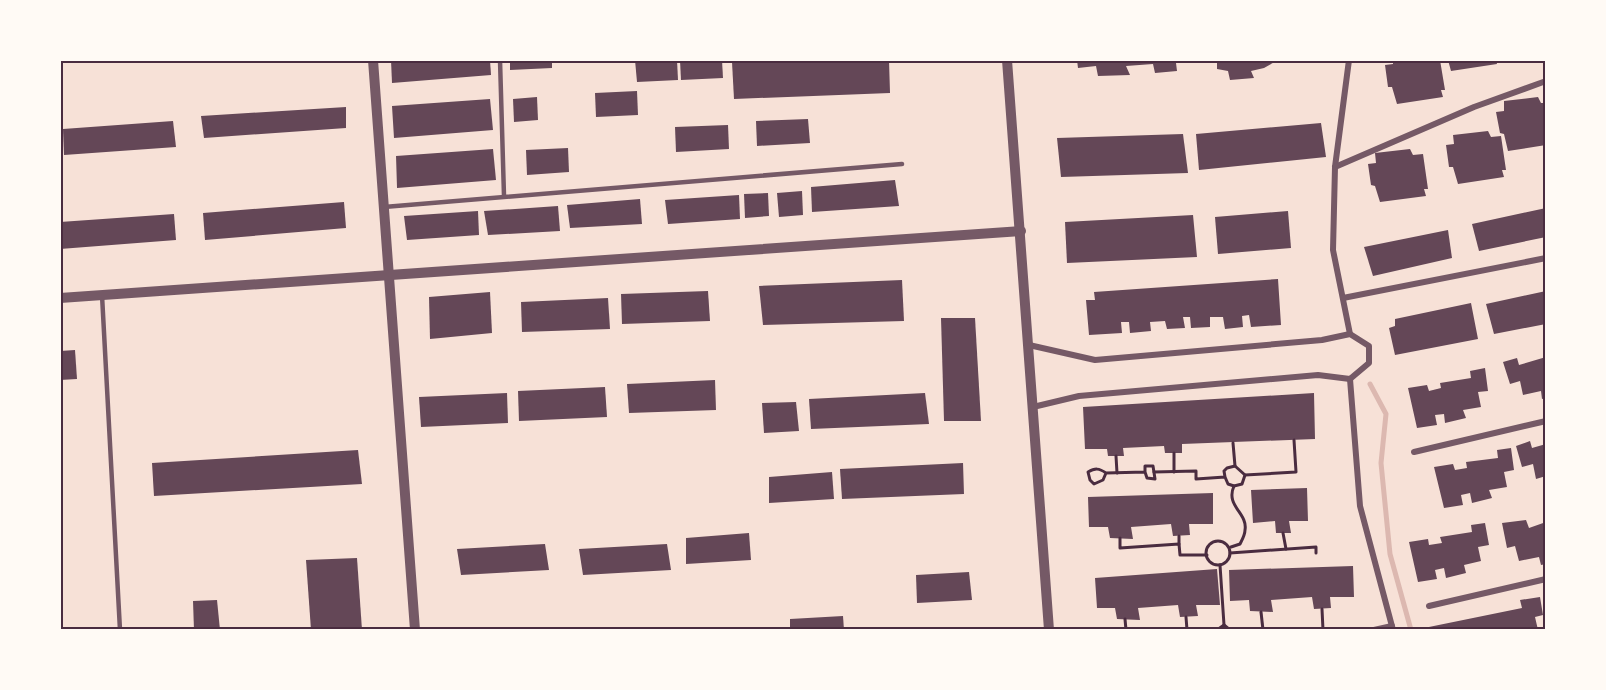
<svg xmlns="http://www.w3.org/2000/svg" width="1606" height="690" font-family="Poppins,sans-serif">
<rect width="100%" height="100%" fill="#f7e1d7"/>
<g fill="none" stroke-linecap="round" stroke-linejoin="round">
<polyline stroke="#dcb8b0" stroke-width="5" points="1370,384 1386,414 1381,463 1390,554 1411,630"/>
</g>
<g fill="#644757">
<polygon points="391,60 490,60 491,75 392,83"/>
<polygon points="510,60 552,60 552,68 510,70"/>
<polygon points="635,60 677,60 678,80 637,82"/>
<polygon points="680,60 722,60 723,78 681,80"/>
<polygon points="764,60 889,60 890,93 734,99 732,62"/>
<polygon points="1077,60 1187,60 1187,62 1176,63 1177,71 1155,73 1153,64 1126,66 1130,75 1098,76 1096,66 1078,68"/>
<polygon points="1217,60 1278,60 1264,68 1251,71 1254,78 1230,80 1228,71 1217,69"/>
<polygon points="1393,60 1440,60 1445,90 1441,90 1443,97 1397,104 1392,87 1388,87 1385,65 1393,64"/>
<polygon points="1448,60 1496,60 1497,64 1451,71"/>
<polygon points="637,91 638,115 596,117 595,93"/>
<polygon points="537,97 538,120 514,122 513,99"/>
<polygon points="1538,97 1541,103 1546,103 1546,145 1508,151 1504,134 1500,133 1496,112 1504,111 1504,101"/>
<polygon points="490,99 493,130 394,138 392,106"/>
<polygon points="346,107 346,128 204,138 201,116"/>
<polygon points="808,119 810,143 757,146 756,121"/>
<polygon points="173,121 176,147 64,155 63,129"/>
<polygon points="1321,123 1326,157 1199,170 1196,134"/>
<polygon points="728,125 729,149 676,152 675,127"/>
<polygon points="1488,131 1491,137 1501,136 1506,170 1502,170 1504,177 1458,184 1453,167 1449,167 1446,145 1454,144 1453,135"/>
<polygon points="1183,134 1188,173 1061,177 1057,138"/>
<polygon points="568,148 569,172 527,175 526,150"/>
<polygon points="493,149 496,180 397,188 396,156"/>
<polygon points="1410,149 1413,155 1423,154 1428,189 1424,189 1426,196 1380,202 1375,186 1371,185 1368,164 1376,163 1375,153"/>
<polygon points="895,180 899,206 812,212 811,187"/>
<polygon points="802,191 803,215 779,217 777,193"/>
<polygon points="768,193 769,216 745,218 744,194"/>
<polygon points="739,195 740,219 668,224 665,200"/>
<polygon points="640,199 642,224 570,228 567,205"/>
<polygon points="344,202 346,228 205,240 203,213"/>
<polygon points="558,206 560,231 488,235 484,211"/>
<polygon points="1546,208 1546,237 1479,251 1472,224"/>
<polygon points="478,211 479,235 407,240 404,216"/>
<polygon points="1288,211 1291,248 1218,254 1215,217"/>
<polygon points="174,214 176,240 60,249 60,222"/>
<polygon points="1193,215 1197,257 1067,263 1065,222"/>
<polygon points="1448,230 1452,258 1373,276 1364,247"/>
<polygon points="1278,279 1281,325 1251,327 1249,315 1242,316 1243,327 1225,329 1223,317 1210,317 1210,327 1191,328 1190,317 1183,317 1185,328 1167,329 1165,321 1150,322 1151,331 1130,333 1129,322 1121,322 1122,333 1089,335 1086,300 1095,300 1094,292"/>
<polygon points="902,280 904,321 763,325 759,286"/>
<polygon points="708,291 710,321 622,324 621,294"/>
<polygon points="1546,291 1546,324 1494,334 1486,304"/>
<polygon points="490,292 492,333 430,339 429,297"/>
<polygon points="608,298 610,329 522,332 521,302"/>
<polygon points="1471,303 1478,339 1395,355 1389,328 1395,326 1395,319"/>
<polygon points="941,318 975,318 981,421 944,421"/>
<polygon points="75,350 77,379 60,380 60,351"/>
<polygon points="1546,357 1546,398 1542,399 1541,391 1523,395 1520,381 1510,384 1503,362 1517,358 1519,365"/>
<polygon points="1485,368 1488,391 1478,392 1481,407 1463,410 1466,418 1445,423 1444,414 1435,415 1437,425 1417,428 1408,388 1427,385 1429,391 1441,388 1440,383 1471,378 1470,371"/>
<polygon points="715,380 716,410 629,413 627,384"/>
<polygon points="605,387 607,417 519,421 518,391"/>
<polygon points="507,393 508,423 421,427 419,397"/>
<polygon points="925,393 929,424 811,429 809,399"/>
<polygon points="1314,393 1315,439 1182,444 1182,453 1165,453 1164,446 1123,448 1124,456 1108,456 1107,449 1085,449 1083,407"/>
<polygon points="796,402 799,431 764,433 762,403"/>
<polygon points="1530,441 1532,448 1546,444 1546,476 1536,479 1533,464 1522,467 1516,446"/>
<polygon points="1511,448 1514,470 1504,472 1507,487 1489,490 1492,498 1472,503 1470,493 1461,495 1463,505 1444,508 1434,467 1453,464 1455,470 1467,468 1466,462 1498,458 1497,450"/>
<polygon points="358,450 362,484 154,496 152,463"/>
<polygon points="963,463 964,494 842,499 840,469"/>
<polygon points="832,472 834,499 769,503 769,477"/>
<polygon points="1307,488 1308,521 1289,521 1291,533 1276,533 1275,521 1253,523 1251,490"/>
<polygon points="1213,493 1213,524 1189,524 1190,535 1173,536 1171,524 1131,527 1133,539 1110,538 1108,527 1089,527 1088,497"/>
<polygon points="1526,520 1529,528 1546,522 1546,564 1541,565 1539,557 1519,561 1515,546 1507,548 1502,523"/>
<polygon points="1485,523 1489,545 1478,547 1481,561 1464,565 1466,573 1446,578 1444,568 1435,570 1437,579 1418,582 1409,542 1428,539 1429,545 1442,543 1440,537 1472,532 1471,525"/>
<polygon points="749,533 751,560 686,564 686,538"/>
<polygon points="545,544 549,570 461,575 457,549"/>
<polygon points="667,544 671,570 583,575 579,549"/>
<polygon points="357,558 362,630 311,630 306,560"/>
<polygon points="1353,566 1354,597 1330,597 1331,608 1314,609 1312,597 1271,600 1273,612 1250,611 1249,600 1230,601 1229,570"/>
<polygon points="1217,569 1220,605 1196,605 1198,616 1180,617 1178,605 1138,608 1140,620 1117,619 1115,608 1097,608 1095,578"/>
<polygon points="969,572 972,600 917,603 916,575"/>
<polygon points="1540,597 1543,615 1535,617 1538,630 1424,630 1424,628 1522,608 1520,600"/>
<polygon points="217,600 220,630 194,630 193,601"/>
<polygon points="843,616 844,630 790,630 790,619"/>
</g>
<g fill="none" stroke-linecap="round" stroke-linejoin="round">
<g stroke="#4a2c40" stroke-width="3">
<polyline points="1233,443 1235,466"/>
<polyline points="1174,453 1174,472"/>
<polyline points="1116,456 1117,473"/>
<polyline points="1154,472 1196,471 1196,479 1225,477 1228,484 1234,486 1242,484 1245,475 1235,466 1227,468 1224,471 1225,477"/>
<path d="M 1106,473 L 1103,480 L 1094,484 L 1090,480 L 1088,472 C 1095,468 1099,468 1106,473 L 1145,472 L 1147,478 L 1155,479 L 1153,466 L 1145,466 L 1145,472"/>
<polyline points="1245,475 1296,472 1294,440"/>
<polyline points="1283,533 1286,549"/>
<polyline points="1120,538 1120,548 1179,544 1180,555 1207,555"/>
<circle cx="1218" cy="553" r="12"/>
<polyline points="1179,544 1179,536"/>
<path d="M 1231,547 L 1240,544 C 1242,540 1245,535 1245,530 C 1248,513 1225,506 1234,486"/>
<polyline points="1230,553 1316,547 1316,553"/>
<polyline points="1220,565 1224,625"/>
<polyline points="1322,609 1323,630"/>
<polyline points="1261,612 1263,630"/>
<polyline points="1186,617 1187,630"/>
<polyline points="1125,619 1126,630"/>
<polyline points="1217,630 1224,625 1230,630"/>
</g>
<g stroke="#755966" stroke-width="4.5">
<polyline points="500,60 504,196"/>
<polyline points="384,207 902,164"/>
<polyline points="102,295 120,630"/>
</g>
<g stroke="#755966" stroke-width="6">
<polyline points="1349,60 1335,167 1333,250 1350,334"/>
<polyline points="1335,167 1474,107 1546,81"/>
<polyline points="1343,298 1546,258"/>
<polyline points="1029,345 1095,360 1322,340 1350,334 1369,346 1369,363 1350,379 1318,375 1079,396 1033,407"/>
<polyline points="1350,379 1360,506 1393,630"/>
<polyline points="1414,452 1546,421"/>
<polyline points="1429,606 1546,579"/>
<polyline points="1374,630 1392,626"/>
</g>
<g stroke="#755966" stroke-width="10">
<polyline points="373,60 415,630"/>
<polyline points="1007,60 1049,630"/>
<polyline points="60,298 1021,231"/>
</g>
</g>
<rect width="1606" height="690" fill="none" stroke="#fffaf5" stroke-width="123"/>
<rect x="62" y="62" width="1482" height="566" fill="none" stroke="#4a2c40" stroke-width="2"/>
</svg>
